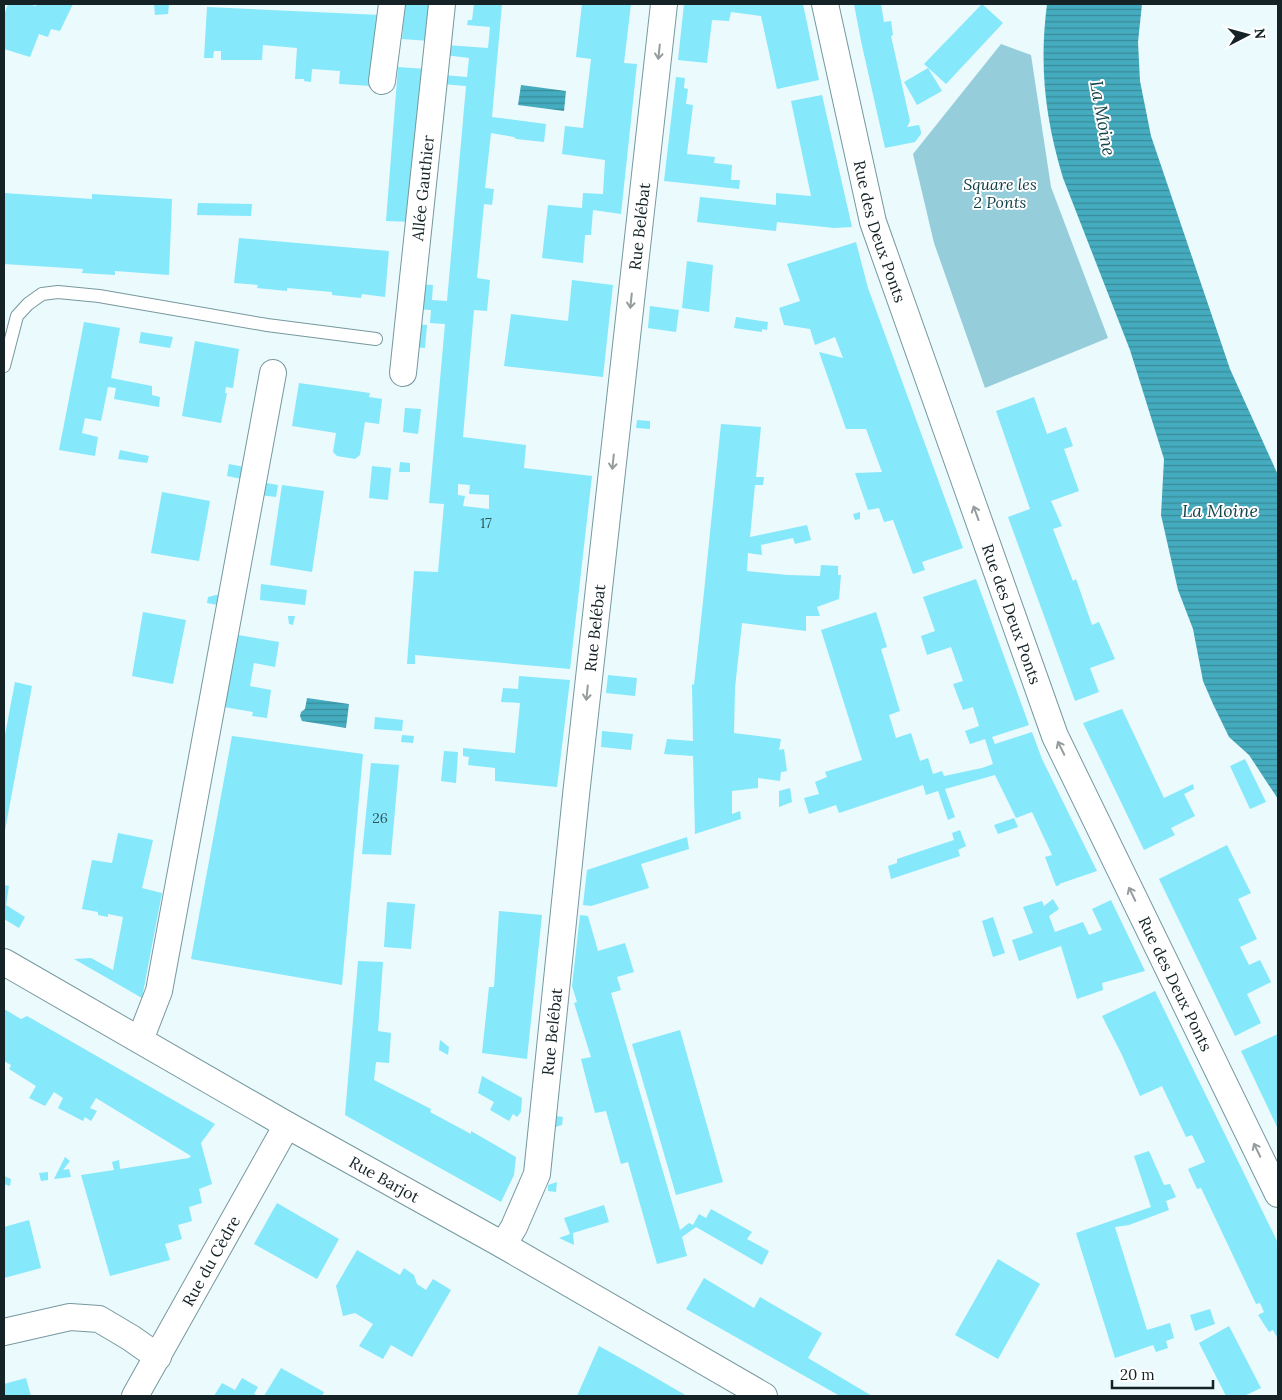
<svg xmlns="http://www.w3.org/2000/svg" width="1282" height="1400" font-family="Lora,serif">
<defs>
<pattern id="water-rules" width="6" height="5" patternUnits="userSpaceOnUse" patternTransform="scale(1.25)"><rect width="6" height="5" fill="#45abbe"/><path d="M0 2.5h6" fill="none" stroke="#388b9a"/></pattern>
</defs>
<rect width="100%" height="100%" fill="#ebfafd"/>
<polygon fill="#95ceda" points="1001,44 1031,55 1051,187 1108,338 985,388 934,243 913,154"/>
<g fill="url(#water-rules)">
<path d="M 1047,4 L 1142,4 L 1138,42 L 1140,81 L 1151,136 L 1230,369 L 1278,475 L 1278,799 L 1249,755 L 1229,737 L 1213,704 L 1203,681 L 1193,629 L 1178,590 L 1161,515 L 1164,459 L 1130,350 L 1063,178 C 1045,118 1039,66 1047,4 Z"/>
<polygon points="521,85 566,91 564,111 518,105"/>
<polygon points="307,698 349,704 346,728 302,721 300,716 301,712 305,709"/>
</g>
<g fill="#85e8fb" fill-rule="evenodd">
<polygon points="8,4 27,4 36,6 37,4 73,4 60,31 51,29 48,37 39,34 30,57 4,49 4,15"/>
<polygon points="154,4 169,4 168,14 155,15"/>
<polygon points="405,4 433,4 430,41 402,39"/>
<path d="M 474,4 L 502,4 L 492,117 L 546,124 L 544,142 L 516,139 L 514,137 L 491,133 L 485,188 L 494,189 L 492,205 L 484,204 L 477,278 L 490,280 L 487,311 L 474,310 L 463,437 L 526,445 L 524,468 L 592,476 L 570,669 L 415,655 L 415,664 L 407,664 L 414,571 L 438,572 L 444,504 L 429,503 L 445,324 L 430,323 L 431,310 L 415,309 L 418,284 L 433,285 L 432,300 L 447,301 L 466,86 L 442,84 L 443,75 L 467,77 L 469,58 L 445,55 L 446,45 L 488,48 L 490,27 L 467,25 L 468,20 L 472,20 ZM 458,484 L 470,485 L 469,494 L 489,495 L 489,509 L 463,506 L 465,496 L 458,495 Z"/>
<polygon points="582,4 631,4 624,63 637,64 621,214 593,210 591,235 585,235 583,263 542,258 548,205 582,208 583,193 603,194 605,160 562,154 565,126 583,128 591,59 576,57"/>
<polygon points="684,4 803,4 819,80 777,89 761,16 731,12 729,21 712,20 707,63 678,60"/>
<polygon points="854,4 881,4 884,22 891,21 893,35 891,36 910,121 907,127 919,125 921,132 921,134 915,142 885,148 861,41"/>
<polygon points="982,4 1003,23 946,84 924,64"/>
<polygon points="207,7 380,15 372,86 339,84 340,71 312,69 311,82 304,81 304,79 295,79 297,48 263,45 262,60 221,60 221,51 214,51 213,58 204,58"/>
<polygon points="398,67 427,69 414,222 386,221"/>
<polygon points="928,68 942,91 917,105 904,82"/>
<polygon points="676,77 685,78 684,88 688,89 686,104 693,105 687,154 715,157 714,163 732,165 731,180 740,180 739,189 664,181"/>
<polygon points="822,95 852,227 834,228 777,222 776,231 697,222 700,197 776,205 776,193 811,196 791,101"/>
<polygon points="4,193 92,199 92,194 172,199 169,275 115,271 115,275 82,273 83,269 4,264"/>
<polygon points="198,203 252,204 251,216 197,215"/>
<polygon points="239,238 389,251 385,297 362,294 361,298 332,295 332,292 287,288 287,291 257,288 258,285 234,283"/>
<polygon points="856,242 868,288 963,548 922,562 925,570 913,574 893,520 884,522 879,508 868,510 855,473 882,472 866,429 846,429 819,352 843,358 835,337 815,345 810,329 784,325 779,308 800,301 787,264"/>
<polygon points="687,261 713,265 709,312 682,308"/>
<polygon points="572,280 613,285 603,377 504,366 511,314 568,321"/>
<polygon points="650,306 679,310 676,332 648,328"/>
<polygon points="736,317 768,322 767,330 762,329 762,332 734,328"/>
<polygon points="84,322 120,328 111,378 152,386 152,395 160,397 159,407 114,399 116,388 108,387 101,421 85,418 82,433 98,437 95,456 59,450"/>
<polygon points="413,324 427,325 425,348 411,347"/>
<polygon points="141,332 173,337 170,348 139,343"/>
<polygon points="195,341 239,349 233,388 226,387 225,393 227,393 221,423 182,416"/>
<polygon points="299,383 370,393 369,397 382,399 379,424 365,422 360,455 355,459 337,456 333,452 336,433 292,426"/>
<polygon points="1034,397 1047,434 1066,427 1073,446 1064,449 1079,491 1051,501 1062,526 1053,529 1073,581 1076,579 1092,625 1099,622 1115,659 1090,668 1099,692 1075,701 1008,517 1030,509 996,411"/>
<polygon points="405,408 421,409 418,434 403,432"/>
<polygon points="637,420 650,421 650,429 636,428"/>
<polygon points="721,424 761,427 756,477 764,477 763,485 755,485 750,537 807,525 811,540 795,544 793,538 761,545 762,555 748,553 747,571 788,575 820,576 821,565 838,566 838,575 841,575 839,599 817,607 820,616 806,616 806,631 742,623 735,688 734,733 781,739 779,750 784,749 787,771 781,772 780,781 758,778 758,788 732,791 732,814 740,811 741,819 695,834 693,756 664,754 667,739 693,741 692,684 694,685 704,592"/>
<polygon points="120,450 149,456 147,463 118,459"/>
<polygon points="400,462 410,463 410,472 399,472"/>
<polygon points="229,464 244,467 242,479 227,476"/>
<polygon points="372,466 391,468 388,500 369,498"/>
<polygon points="261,482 278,485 276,497 259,495"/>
<polygon points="282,485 324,491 312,572 270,565"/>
<polygon points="162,492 210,501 199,561 151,553"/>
<polygon points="860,512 860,519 855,520 853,514"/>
<polygon points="976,579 1029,725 992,737 995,744 1032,732 1042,759 1097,871 1059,884 1060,885 1056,886 1045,857 1052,855 1032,812 1016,818 995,775 945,789 955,817 948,820 938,791 926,795 923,785 839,813 836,805 809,814 804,798 819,794 815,782 827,777 825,772 862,760 821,630 876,612 887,647 881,649 900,711 889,715 896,738 911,733 920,761 928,758 933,774 942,771 944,776 982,768 993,764 985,739 970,744 965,731 979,726 973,707 963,710 953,684 963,681 951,647 927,655 921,636 935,631 923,597"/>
<polygon points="261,584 307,590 305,605 260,600"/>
<polygon points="216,595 219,595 218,605 207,603 208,597"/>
<polygon points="143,612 186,620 173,684 132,676"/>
<polygon points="288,616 295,616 293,625 289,624"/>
<polygon points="232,634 279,642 275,667 254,663 250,686 271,690 267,718 252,716 253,712 218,706"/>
<polygon points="608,675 637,678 635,696 606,693"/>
<polygon points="519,676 570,680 557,787 495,781 495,768 468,765 469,757 463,756 463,748 515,753 520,703 501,702 503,688 518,689"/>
<polygon points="15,682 32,686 5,830 4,740"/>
<polygon points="1122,709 1164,798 1193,784 1194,789 1184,794 1195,816 1171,828 1175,835 1144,850 1083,723"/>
<polygon points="375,717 403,720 402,731 374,729"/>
<polygon points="602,731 633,734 631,750 601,747"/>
<polygon points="402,735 414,736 413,743 401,742"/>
<polygon points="232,736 363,754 342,985 191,959"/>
<polygon points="444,751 458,752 456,783 441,781"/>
<polygon points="1245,759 1266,802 1250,809 1230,766"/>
<polygon points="371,763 399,765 391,855 362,854"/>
<polygon points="790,788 792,802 779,807 779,791"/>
<polygon points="1014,818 1018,827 998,834 994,825"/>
<polygon points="960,830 966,846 958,850 960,856 891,879 888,866 897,863 897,859 954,840 952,833"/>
<polygon points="118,833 153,840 142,888 162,893 142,998 74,959 91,958 113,970 123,917 108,914 108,917 98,915 98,912 82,909 92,860 112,863"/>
<polygon points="687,837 689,849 641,864 649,888 591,906 583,905 587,870"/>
<polygon points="1227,845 1251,893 1238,899 1257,939 1240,947 1249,965 1260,960 1271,982 1247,994 1261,1023 1235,1036 1159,879"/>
<polygon points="4,885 9,886 6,905 25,917 19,928 4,919"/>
<polygon points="1053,899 1059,909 1049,916 1055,932 1083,922 1089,935 1102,930 1092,909 1111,900 1145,971 1102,983 1103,990 1077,999 1061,946 1019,961 1012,940 1033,933 1023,907 1042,901 1044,906"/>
<polygon points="387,902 415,904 411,949 384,947"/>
<polygon points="499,911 542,915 527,1059 482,1053 489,987 494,987"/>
<polygon points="580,915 588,916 598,951 625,943 634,972 617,977 621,990 611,993 680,1230 689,1223 693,1225 699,1214 706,1218 711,1209 752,1232 747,1239 769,1251 762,1265 696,1227 682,1237 687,1256 657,1264 628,1162 621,1164 606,1111 595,1113 581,1059 591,1057 574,1003 577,1002 572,986"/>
<polygon points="993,917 1005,953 993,957 982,921"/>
<polygon points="358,961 383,962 378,1031 391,1033 389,1063 376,1062 374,1080 431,1109 430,1112 471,1134 471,1131 516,1157 514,1175 501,1202 345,1115"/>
<polygon points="1155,991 1278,1243 1278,1339 1273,1330 1269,1332 1258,1315 1264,1312 1260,1303 1256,1304 1201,1188 1197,1189 1188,1169 1205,1162 1192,1135 1186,1137 1162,1086 1140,1096 1122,1055 1102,1016"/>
<polygon points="4,1009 21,1019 27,1016 215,1124 201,1143 212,1184 199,1189 202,1203 189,1207 192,1221 178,1225 182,1239 165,1244 170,1260 110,1276 81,1175 114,1170 112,1162 119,1160 120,1169 189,1158 191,1156 96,1098 90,1108 97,1111 91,1121 85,1117 83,1121 58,1108 63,1098 54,1092 45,1106 29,1098 36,1086 9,1069 11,1065 4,1061"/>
<polygon points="680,1030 723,1182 676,1195 632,1044"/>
<polygon points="1278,1034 1278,1129 1241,1051"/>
<polygon points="440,1040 449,1047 448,1055 439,1050"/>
<polygon points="482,1076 522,1098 521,1112 517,1117 513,1114 509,1121 490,1110 494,1102 478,1093"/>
<polygon points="556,1116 563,1117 562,1125 555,1127"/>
<polygon points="1149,1151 1164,1185 1170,1184 1176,1197 1166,1201 1169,1210 1129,1225 1115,1227 1147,1330 1170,1323 1174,1338 1166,1341 1168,1348 1156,1352 1153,1345 1115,1358 1076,1233 1151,1207 1134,1156"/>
<polygon points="65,1157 70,1161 63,1170 69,1169 71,1177 54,1179"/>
<polygon points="48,1172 48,1180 41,1181 39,1173"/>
<polygon points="4,1176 11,1179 10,1186 4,1184"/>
<polygon points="557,1182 556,1192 548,1191 548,1185"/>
<polygon points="277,1203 339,1239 317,1279 254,1244"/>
<polygon points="604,1205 609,1222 573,1233 574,1245 559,1238 570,1234 564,1218"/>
<polygon points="29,1220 41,1268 4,1278 4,1227"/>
<polygon points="357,1250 400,1275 404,1268 414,1275 417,1284 426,1290 433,1279 451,1290 412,1357 391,1345 383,1359 359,1346 373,1324 355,1313 343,1316 336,1286"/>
<polygon points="998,1259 1040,1284 998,1359 955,1335"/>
<polygon points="704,1278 754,1308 760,1297 822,1333 808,1358 872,1396 840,1396 686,1309"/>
<polygon points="1210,1309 1215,1324 1195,1331 1190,1315"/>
<polygon points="1229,1326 1261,1388 1244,1396 1226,1396 1199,1343"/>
<polygon points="599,1346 637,1367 687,1396 577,1396"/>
<polygon points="281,1368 324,1392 322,1396 264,1396"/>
<polygon points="26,1378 31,1396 4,1396 4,1384"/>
<polygon points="242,1378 258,1387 254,1394 258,1396 214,1396 222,1383 235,1390"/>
</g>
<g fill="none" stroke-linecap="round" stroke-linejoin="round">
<g stroke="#76989f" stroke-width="14">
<polyline id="lane" points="4,366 17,316 28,304 42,294 58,292 99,296 267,325 376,339"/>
</g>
<g stroke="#76989f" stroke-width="28">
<g id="street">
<path id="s1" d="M 825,4 L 873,222 L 1055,736 L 1278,1194"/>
<polyline points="382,81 392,4"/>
<path id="s2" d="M 403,373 L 442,4"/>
<path id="s3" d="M 4,962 L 287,1125 L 503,1245 L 764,1396"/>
<polyline points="140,1040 159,991 273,373"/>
<path id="s4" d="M 503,1245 L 514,1227 L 537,1174 L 576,795 L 664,4"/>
<polyline points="4,1332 70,1317 99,1319 131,1338 158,1357"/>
<path id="s5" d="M 135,1396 L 287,1125"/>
</g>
</g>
<use href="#lane" stroke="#fff" stroke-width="12"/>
<use href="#street" stroke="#fff" stroke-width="26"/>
</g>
<defs><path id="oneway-shaft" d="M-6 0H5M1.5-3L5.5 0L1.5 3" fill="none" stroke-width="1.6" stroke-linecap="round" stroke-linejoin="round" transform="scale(1.25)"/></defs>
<g stroke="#969c9d">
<use href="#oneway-shaft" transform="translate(659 52) rotate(96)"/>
<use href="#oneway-shaft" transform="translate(631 301) rotate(96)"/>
<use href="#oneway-shaft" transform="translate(613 462) rotate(96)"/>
<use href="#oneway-shaft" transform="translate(976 513) rotate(-110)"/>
<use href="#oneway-shaft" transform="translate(587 693) rotate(96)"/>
<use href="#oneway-shaft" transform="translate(1061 748) rotate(-116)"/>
<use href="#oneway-shaft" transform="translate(1132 894) rotate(-116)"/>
<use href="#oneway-shaft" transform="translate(1257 1150) rotate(-116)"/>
</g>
<g text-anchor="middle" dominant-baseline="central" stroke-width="4" stroke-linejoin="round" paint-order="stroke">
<g font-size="14" fill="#31545b">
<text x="486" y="523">17</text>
<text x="380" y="818">26</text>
</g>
<g font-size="16" font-style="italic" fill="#0c3c44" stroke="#fff">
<text x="1000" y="184">Square les<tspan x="1000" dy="18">2 Ponts</tspan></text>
</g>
<g font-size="16" fill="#152326" stroke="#fff">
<text stroke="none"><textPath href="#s2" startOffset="186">Allée Gauthier</textPath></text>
<text stroke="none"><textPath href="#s4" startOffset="1032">Rue Belébat</textPath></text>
<text stroke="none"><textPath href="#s1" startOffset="234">Rue des Deux Ponts</textPath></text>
<text stroke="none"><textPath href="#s1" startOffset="639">Rue des Deux Ponts</textPath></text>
<text stroke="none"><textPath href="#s4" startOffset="628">Rue Belébat</textPath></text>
<text stroke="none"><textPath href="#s1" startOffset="1044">Rue des Deux Ponts</textPath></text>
<text stroke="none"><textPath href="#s4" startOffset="222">Rue Belébat</textPath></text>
<text stroke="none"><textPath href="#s3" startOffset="438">Rue Barjot</textPath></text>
<text stroke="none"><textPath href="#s5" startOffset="155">Rue du Cèdre</textPath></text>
</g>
<g font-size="18" font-style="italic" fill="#16444d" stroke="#fff">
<text transform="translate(1103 118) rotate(80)">La Moine</text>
<text x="1220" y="510">La Moine</text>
</g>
</g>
<rect width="1282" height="1400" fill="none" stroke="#152326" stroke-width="10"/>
<g transform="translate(1247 35) rotate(84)" stroke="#ffffff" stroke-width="4" paint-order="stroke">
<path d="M0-4L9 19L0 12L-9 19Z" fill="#152326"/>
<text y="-8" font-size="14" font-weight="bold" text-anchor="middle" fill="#152326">N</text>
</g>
<path d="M1112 1380v8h101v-8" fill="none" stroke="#152326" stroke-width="2.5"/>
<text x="1120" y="1380" font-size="15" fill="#152326" stroke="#ffffff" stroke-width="4" paint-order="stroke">20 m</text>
</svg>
